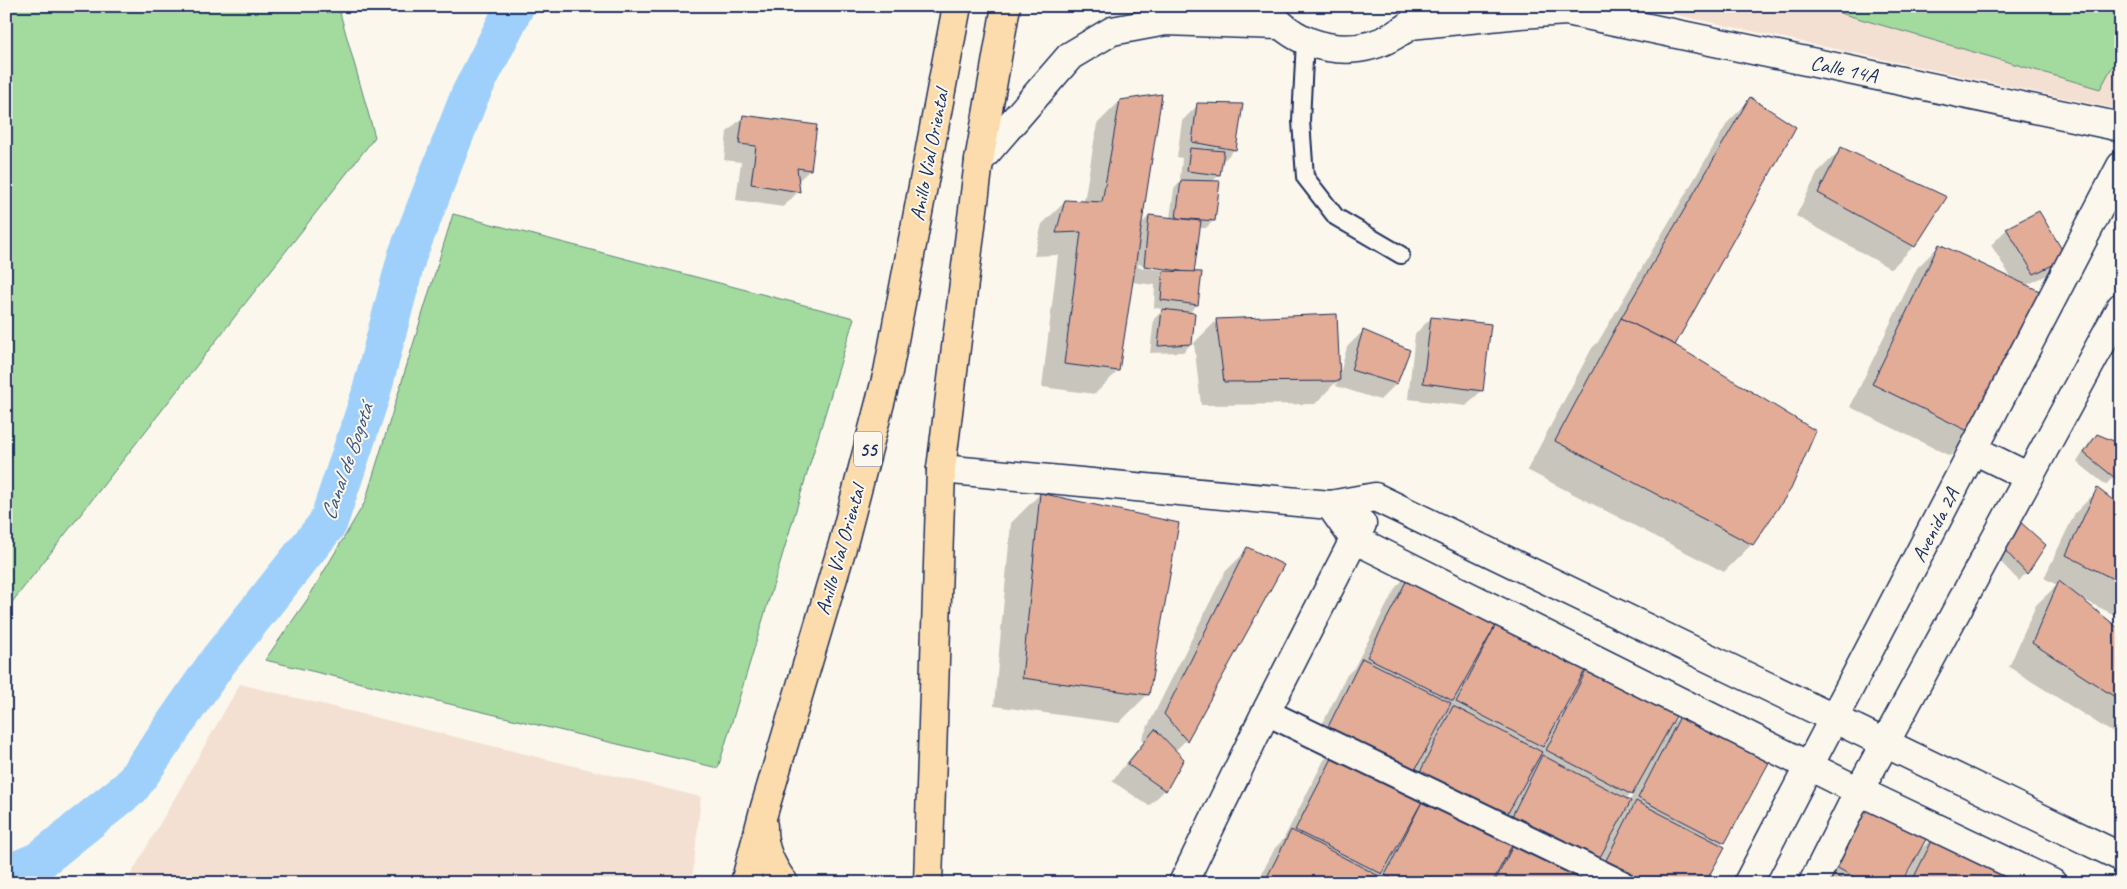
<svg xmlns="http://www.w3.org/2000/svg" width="2127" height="889" font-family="Caveat,sans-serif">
<rect width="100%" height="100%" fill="#fbf7ec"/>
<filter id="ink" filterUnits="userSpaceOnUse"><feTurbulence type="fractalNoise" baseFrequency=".02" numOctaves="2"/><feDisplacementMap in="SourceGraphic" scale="10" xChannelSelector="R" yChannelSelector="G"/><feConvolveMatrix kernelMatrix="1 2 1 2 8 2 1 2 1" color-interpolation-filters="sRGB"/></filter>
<g filter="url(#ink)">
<g fill="#f4e0d2">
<polygon points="1634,6 2121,6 2121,110"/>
<polygon points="240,684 701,797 692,883 126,883"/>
</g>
<g fill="#a3da9e" stroke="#5f847e">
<polygon points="6,6 338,6 375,137 6,610"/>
<polygon points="1816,6 2121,6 2121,51 2100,89"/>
<polygon points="453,214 854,318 718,768 265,660 307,600 365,502"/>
</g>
<g fill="#0003" fill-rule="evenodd">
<polygon points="1751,99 1674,345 1752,544 1724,572 1527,470 1592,348 1598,342 1728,122"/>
<path d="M 1120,101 L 1140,225 L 1149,216 L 1170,218 L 1174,189 L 1183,179 L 1180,179 L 1182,158 L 1177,157 L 1182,121 L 1198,105 L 1235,149 L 1221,163 L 1219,175 L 1212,182 L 1214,220 L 1206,228 L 1198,228 L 1192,273 L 1197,305 L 1188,314 L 1191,344 L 1183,352 L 1150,353 L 1154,319 L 1164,309 L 1154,308 L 1155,285 L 1131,282 L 1118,371 L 1095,394 L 1042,387 L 1058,255 L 1034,256 L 1042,224 L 1066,201 L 1084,202 L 1097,124 ZM 1138,264 L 1181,270 L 1181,272 L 1138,267 Z"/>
<polygon points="744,116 810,170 797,182 799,191 783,207 736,200 741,162 724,160 727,132"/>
<polygon points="1841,149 1914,246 1891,269 1796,216 1818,172"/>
<polygon points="2007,229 2065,258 2049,274 2025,286 1973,433 1950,456 1850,407 1917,268 1940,245 2012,279 1991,245"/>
<polygon points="1431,318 1482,390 1466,406 1408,399 1415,334"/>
<polygon points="1217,320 1339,377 1347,347 1363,331 1408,350 1396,384 1380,400 1336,386 1337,381 1315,404 1201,405 1194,343"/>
<polygon points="2097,435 2121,467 2106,485 2077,462 2089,443"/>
<polygon points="2098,490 2121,508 2121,618 2076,596 2121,632 2121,738 2009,667 2036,605 2057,585 2044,578 2075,513"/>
<polygon points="1040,494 1148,694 1119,723 994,706 1011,523"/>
<polygon points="2010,530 2026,573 2019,581 1995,556"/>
<polygon points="1248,549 1283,566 1186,740 1175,751 1165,790 1149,806 1112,781 1144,741 1142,738 1225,572"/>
<path d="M 1412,571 L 1590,664 L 1669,727 L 1683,712 L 1770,758 L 1720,846 L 1704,883 L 1257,883 L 1275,848 L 1283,840 L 1324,760 L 1331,753 L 1313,743 L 1346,676 L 1354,668 L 1396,587 ZM 1634,791 L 1630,801 L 1626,799 Z"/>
<polygon points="1853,813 1918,852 1936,834 2021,883 1904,883 1913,864 1911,863 1901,883 1819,883"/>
</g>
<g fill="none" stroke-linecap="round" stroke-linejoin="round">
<polyline stroke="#9fd0fc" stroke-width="39" points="6,875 39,861 131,787 219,660 328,523 370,397 407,256 470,95 515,6"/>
</g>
<g fill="#e2ac97" stroke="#1b2f5e">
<polygon points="1162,94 1119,371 1064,364 1081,232 1056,233 1065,200 1102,202 1120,100"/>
<polygon points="1750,97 1796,127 1675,345 1621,318"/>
<polygon points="1197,103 1243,104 1236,150 1192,142"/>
<polygon points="743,115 817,125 811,170 797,168 800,192 751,184 756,146 739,144"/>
<polygon points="1841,147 1947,197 1915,247 1818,193"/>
<polygon points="1190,148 1224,151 1220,175 1187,171"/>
<polygon points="1181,180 1220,181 1215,221 1176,218"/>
<polygon points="2039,211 2067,258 2034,274 2006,228"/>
<polygon points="1149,215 1201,221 1194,273 1144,266"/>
<polygon points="1939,244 2046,294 1974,434 1872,384"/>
<polygon points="1163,271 1202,272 1198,305 1161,300"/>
<polygon points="1162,309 1195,313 1192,344 1158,346"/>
<polygon points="1337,314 1340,381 1224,382 1216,319"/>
<polygon points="1431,317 1491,324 1483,391 1423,383"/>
<polygon points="1621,318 1675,345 1816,431 1791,489 1753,545 1555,441"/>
<polygon points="1363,330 1410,350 1397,384 1351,370"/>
<polygon points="2097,434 2121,444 2121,469 2115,478 2084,453"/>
<polygon points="2097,488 2121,506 2121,583 2066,555"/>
<polygon points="1040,493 1179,523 1149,695 1022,678"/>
<polygon points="2018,520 2046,545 2027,574 2002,547"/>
<polygon points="1247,547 1284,565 1187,741 1164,714"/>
<polygon points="1412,570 1501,616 1453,701 1367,657"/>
<polygon points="2059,581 2121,630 2121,701 2032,643"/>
<polygon points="1501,615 1590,661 1543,747 1456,702"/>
<polygon points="1362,658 1451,703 1414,772 1328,727"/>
<polygon points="1590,663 1680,709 1632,795 1546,750"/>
<polygon points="1453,706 1542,752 1504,820 1418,776"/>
<polygon points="1683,711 1772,757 1725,843 1638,798"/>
<polygon points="1155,729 1184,759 1166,791 1127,764"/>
<polygon points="1340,743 1429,789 1382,874 1295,830"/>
<polygon points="1542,755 1631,801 1594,868 1508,824"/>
<polygon points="1429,788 1518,834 1492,883 1399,883 1385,875"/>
<polygon points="1869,795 1931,830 1902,883 1865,883 1834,866"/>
<polygon points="1636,801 1725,847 1705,883 1625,883 1601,870"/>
<polygon points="1291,830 1379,876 1376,883 1264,883"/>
<polygon points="1936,833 2023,883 1911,883"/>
<polygon points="1518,836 1607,883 1494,883"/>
<polygon points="1829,872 1849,883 1824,883"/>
</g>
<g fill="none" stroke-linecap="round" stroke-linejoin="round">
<g stroke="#1b2f5e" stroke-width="20">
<polyline id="service" points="1305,40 1301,121 1305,177 1336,217 1401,255"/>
</g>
<g stroke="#1b2f5e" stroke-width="29">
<polyline id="pedestrian" points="1266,712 1621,883"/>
</g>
<g stroke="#1b2f5e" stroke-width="31">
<g id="minor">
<polyline points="1410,25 1520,14 1567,11 2121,127"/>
<polyline points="1974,450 2029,477"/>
<polyline points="941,469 1330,505 1375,497 2121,857"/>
<polyline points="1330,505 1354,539 1859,791 2052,883"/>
<polyline points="1183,883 1266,712 1362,524"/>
<polyline points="1748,883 2121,166"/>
<polyline points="1813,883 1859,791 2121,307"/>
</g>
</g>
<g stroke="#1b2f5e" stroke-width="31">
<g id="tertiary">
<path d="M 1268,11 C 1299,50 1353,60 1395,35 C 1400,31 1407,29 1411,24 C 1417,19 1421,12 1426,6"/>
<polyline points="979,161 1070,56 1112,31 1166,21 1279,25"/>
</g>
</g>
<g stroke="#1b2f5e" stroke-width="31">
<g id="trunk">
<path d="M 763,826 C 762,848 771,866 784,883"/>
<polyline points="745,883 763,814 843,544 888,372 957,6"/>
<polyline points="928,883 941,469 979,161 1006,6"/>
</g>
</g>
<use href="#service" stroke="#fbf7ec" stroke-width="16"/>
<use href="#pedestrian" stroke="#fbf7ec" stroke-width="25"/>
<use href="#minor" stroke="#fbf7ec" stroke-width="28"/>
<use href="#tertiary" stroke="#fbf7ec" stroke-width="28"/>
<use href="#trunk" stroke="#fcdcac" stroke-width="28"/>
</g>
</g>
<g text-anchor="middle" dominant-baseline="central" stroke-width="4" stroke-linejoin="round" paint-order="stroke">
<rect fill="#fbf7ec" stroke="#5e6b89" stroke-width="1" x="854" y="431.5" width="28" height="35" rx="4"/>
<g font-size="20" font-weight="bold" fill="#1b2f5e">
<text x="868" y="449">55</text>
</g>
<g font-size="21" fill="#1b2f5e" stroke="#fbf7ec">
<text transform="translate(1844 69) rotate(12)">Calle 14A</text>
<text transform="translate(929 155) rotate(-79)">Anillo Vial Oriental</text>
<text transform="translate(1935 525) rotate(-63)">Avenida 2A</text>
<text transform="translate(840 550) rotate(-74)">Anillo Vial Oriental</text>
</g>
<g font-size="22" font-style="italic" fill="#3c5786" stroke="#fbf7ec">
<text transform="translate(347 462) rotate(-71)">Canal de Bogotá</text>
</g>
</g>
<rect width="2127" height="889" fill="none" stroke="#fbf7ec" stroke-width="25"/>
<rect x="12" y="12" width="2102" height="864" fill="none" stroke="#1b2f5e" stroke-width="2" filter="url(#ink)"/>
</svg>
